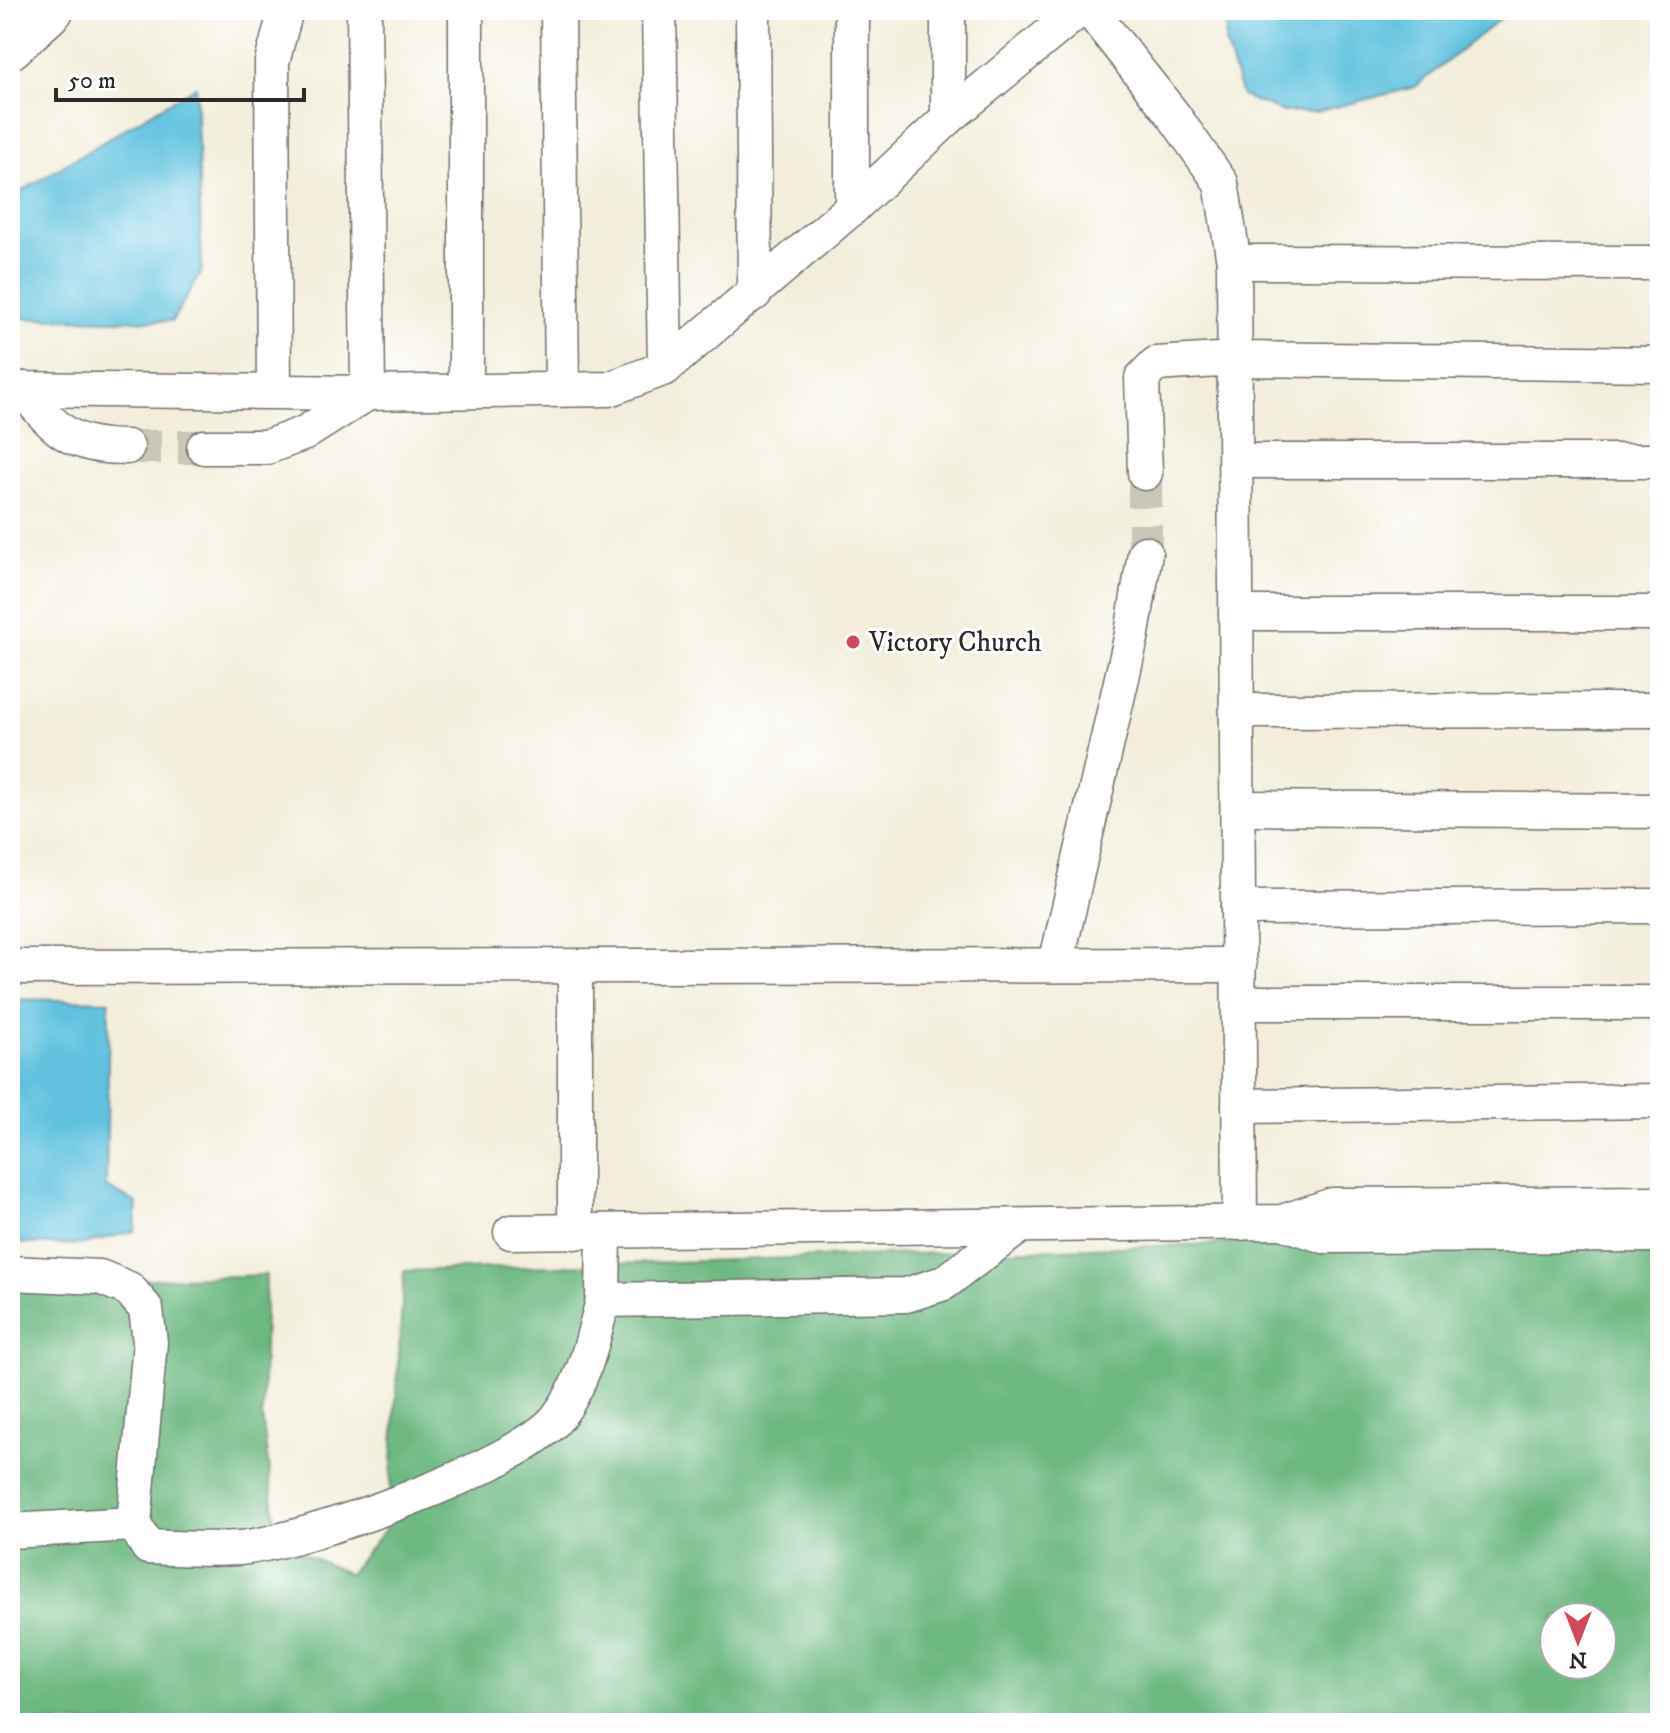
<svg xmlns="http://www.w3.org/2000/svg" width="1670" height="1733" font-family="'IM FELL DW Pica',serif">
<rect width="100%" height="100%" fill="#fff"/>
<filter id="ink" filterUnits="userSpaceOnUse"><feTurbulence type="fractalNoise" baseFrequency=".0125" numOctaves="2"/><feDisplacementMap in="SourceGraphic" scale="16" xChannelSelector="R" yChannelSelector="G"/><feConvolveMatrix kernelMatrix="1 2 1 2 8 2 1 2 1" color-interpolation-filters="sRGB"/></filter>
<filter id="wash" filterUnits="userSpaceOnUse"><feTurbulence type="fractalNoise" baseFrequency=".006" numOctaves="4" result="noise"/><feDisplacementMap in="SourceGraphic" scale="32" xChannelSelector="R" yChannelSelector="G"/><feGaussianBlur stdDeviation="1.8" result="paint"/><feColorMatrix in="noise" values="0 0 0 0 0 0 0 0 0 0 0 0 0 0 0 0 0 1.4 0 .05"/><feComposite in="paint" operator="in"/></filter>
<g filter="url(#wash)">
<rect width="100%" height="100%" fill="#f3eedb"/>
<path fill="#6cb880" stroke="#4c7256" stroke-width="2" fill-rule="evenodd" d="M 1660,1229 L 1660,1723 L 10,1723 L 10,1284 L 266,1275 L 262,1416 L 278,1542 L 349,1574 L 388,1526 L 404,1271 ZM 1554,1617 L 1602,1617 L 1602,1665 L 1554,1665 Z"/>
<g fill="#61c2df" stroke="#467685" stroke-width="2">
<polygon points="1227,10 1511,10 1415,87 1316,112 1283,112 1242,96 1225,43"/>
<polygon points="196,86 202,271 172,321 10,318 10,198"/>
<polygon points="10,999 109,1001 106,1187 137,1203 135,1231 80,1245 10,1243"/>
</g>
</g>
<g filter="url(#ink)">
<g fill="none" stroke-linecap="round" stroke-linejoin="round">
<g stroke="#cbc7b8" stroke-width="34" stroke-dasharray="34 17" stroke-linecap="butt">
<polyline points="127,447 204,447"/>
<polyline points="1145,473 1145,553"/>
</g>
<g stroke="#716f69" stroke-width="37">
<g id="minor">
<polyline points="466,10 466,389"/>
<polyline points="558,10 562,389"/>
<polyline points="659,10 665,368"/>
<polyline points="753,10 755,293"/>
<polyline points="852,10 852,208"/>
<polyline points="948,10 948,118"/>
<polyline points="1090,10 1174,116 1221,183 1234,262 1240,1223"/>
<polyline points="1234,262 1660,263"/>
<polyline points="10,389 368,393 609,389 665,368 852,208 948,118 1079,10"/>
<path d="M 22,389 C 57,431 70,447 127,447"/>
<polyline points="274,389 272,62 286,10"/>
<polyline points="204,447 267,447 305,433 368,393 364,10"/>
<polyline points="1236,461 1660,461"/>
<polyline points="1145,473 1142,378 1156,364 1235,359 1660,364"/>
<polyline points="1236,613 1660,613"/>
<polyline points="1237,711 1660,710"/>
<polyline points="1238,808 1660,811"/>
<polyline points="1238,908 1660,906"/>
<polyline points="1056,964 1132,634 1145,553"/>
<polyline points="10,967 1239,965"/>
<polyline points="575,968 575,1232"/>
<polyline points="1239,1003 1660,1003"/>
<polyline points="1239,1106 1660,1101"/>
<polyline points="1282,1222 1324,1236 1660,1235"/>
<polyline points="511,1232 1282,1222 1333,1205 1660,1203"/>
<path d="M 10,1273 L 100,1277 L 129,1289 L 146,1309 L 150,1342 L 134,1524 L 148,1547 C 178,1548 209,1550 239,1548 C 302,1543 519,1466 557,1418 C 584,1384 592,1342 603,1300 L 906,1295 L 944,1283 L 1020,1226"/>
<polyline points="603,1300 604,1231"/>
<polyline points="10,1531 134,1524"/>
</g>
</g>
<g stroke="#716f69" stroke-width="47">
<polyline id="highway" points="10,47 51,10"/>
</g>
<use href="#minor" stroke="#fff" stroke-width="34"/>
<use href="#highway" stroke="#fff" stroke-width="44"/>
</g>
</g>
<circle fill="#d1495b" stroke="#fff" stroke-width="3" cx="853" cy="642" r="8"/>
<g text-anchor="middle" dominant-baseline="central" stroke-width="6" stroke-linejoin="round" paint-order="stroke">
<g font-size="28" fill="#2b2b2b" stroke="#fff" text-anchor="start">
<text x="869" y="642">Victory Church</text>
</g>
</g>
<rect width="1670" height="1733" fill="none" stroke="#fff" stroke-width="40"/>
<g transform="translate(1578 1641) rotate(180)"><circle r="38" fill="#ffffff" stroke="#aaaaaa" stroke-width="2"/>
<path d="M0-6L14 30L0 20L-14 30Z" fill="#d1495b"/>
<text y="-12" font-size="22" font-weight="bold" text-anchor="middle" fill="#2b2b2b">N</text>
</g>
<path d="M56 88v12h248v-12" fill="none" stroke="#2b2b2b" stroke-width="4"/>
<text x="68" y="88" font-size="24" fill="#2b2b2b" stroke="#ffffff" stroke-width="6" paint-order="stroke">50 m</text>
</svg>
